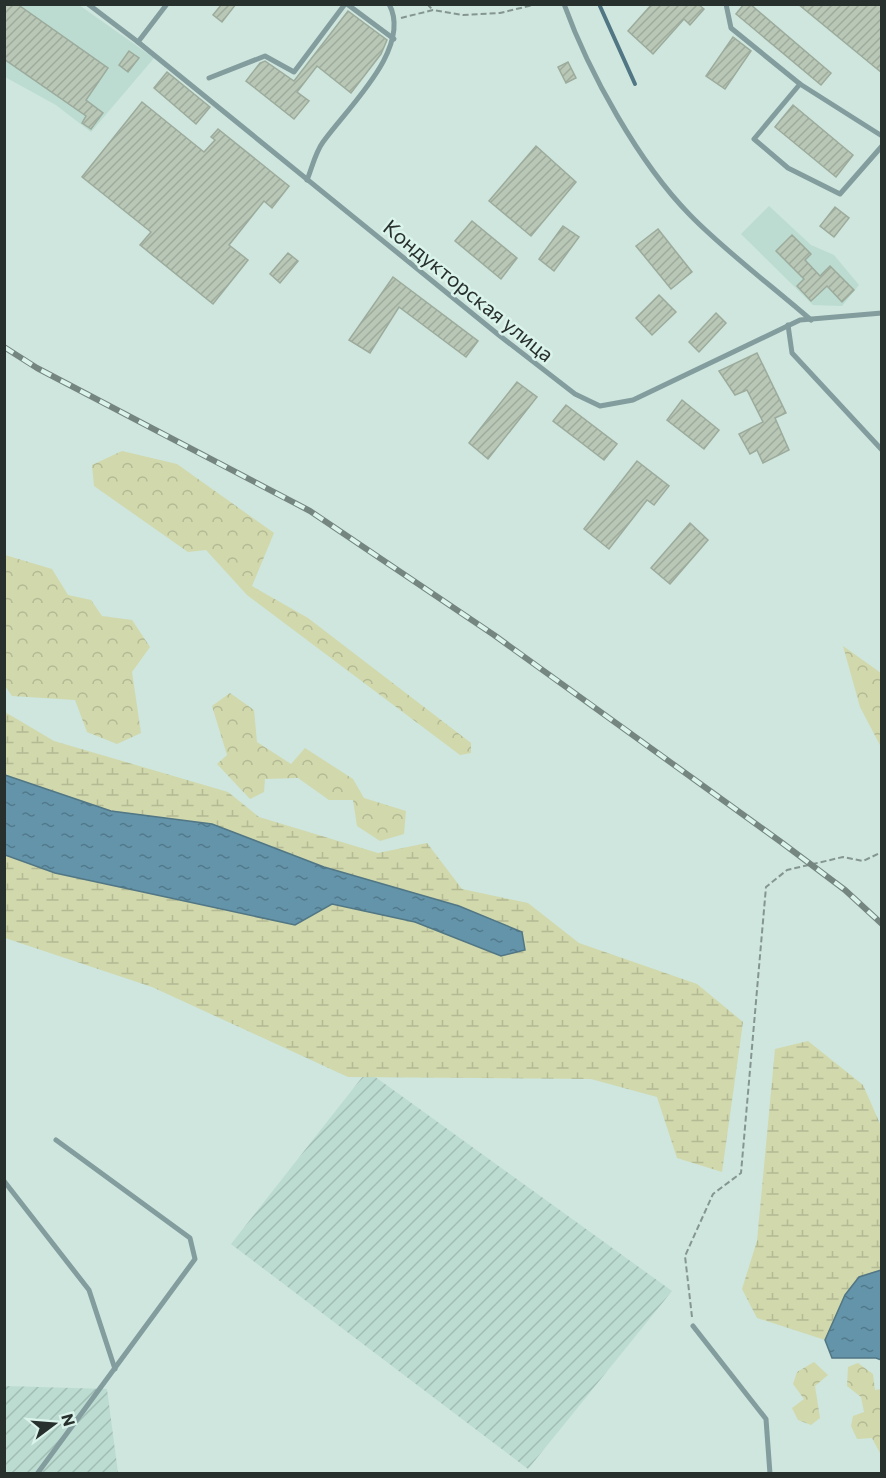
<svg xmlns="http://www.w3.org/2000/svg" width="886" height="1478" font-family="Commissioner,sans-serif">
<defs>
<pattern id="industrial-furrows" width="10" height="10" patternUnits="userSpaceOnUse" patternTransform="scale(1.5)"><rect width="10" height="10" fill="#bcdcd1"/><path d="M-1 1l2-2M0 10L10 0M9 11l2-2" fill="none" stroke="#a2bdb4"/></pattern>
<pattern id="forest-crowns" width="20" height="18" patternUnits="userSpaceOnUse" patternTransform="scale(1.5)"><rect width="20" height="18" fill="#d1d8ac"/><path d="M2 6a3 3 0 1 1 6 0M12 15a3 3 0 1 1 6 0" fill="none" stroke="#b3ba94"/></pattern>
<pattern id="wetland-marsh" width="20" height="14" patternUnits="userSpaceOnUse" patternTransform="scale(1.5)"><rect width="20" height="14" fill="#d1d8ac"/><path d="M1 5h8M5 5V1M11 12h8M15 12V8" fill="none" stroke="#b3ba94"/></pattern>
<pattern id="water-ripples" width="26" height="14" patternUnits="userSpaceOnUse" patternTransform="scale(1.5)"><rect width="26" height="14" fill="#6394aa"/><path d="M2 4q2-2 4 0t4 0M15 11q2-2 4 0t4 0" fill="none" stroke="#52798b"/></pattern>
<pattern id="building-hatch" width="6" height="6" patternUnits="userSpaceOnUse" patternTransform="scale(1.5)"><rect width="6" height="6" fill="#b8c7b6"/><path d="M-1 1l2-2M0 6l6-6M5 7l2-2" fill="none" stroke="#9eab9d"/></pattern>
</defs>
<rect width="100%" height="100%" fill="#cee6dd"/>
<g fill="#bcdcd1">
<polygon points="4,5 79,5 154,58 91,132 56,105 5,77"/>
<polygon points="769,206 811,245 834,255 859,285 842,306 813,305 741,234"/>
</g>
<g fill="url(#industrial-furrows)">
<polygon points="367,1071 672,1291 528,1469 231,1244"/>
<polygon points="5,1386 107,1389 118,1473 5,1474"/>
</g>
<g fill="url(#forest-crowns)">
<polygon points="122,451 177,464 274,533 252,586 308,618 471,743 471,753 460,755 247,595 206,550 188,552 94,486 92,465"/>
<polygon points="5,555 52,569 68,595 91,600 102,616 132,620 150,647 132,672 141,733 117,744 87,732 75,700 12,696 5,686"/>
<polygon points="843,646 881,673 881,747 860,707"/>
<polygon points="230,693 254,710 257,742 291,764 305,748 353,779 364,798 406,811 404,834 380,841 357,826 353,800 329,800 298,778 265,779 264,792 250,799 217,764 227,755 212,706"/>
<polygon points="814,1362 828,1375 815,1386 820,1418 811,1425 798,1420 792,1408 804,1399 793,1384 797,1372"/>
<polygon points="858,1363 873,1374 875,1390 881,1389 881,1455 872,1438 857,1439 851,1426 853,1416 864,1412 861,1397 847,1386 848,1367"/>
</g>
<g fill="url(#wetland-marsh)">
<polygon points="5,712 54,741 228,792 259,817 378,853 427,843 462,889 528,903 579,943 697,984 743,1022 722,1172 677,1158 657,1097 591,1079 348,1077 152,987 5,938 5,855 55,873 295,925 332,904 415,922 501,956 324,867 212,824 111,811 5,775"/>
<polygon points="808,1041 863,1085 881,1126 881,1270 859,1277 845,1295 825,1340 757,1318 742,1289 757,1241 775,1049"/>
</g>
<g fill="url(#water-ripples)" stroke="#517684" stroke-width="1.5">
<polygon points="5,775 111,811 212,824 324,867 459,906 522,932 525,950 501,956 415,922 332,904 295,925 55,873 5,855"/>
<polygon points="881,1270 881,1360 876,1358 832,1358 825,1340 845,1295 859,1277"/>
</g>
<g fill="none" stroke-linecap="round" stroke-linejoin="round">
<polyline stroke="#517684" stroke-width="4" points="599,4 635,84"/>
</g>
<g fill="url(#building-hatch)" stroke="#9cab9b" stroke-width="1.5">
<polygon points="4,4 17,4 108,68 86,100 103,113 91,129 82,123 86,116 4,59"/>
<polygon points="222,4 236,4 222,22 213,15"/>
<polygon points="652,4 698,4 704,9 690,25 684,19 653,54 628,31"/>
<polygon points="744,4 750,4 831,73 821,85 736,14"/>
<polygon points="798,4 882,4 882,73"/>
<polygon points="348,11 387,40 381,54 351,93 317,66 297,92 309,101 294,119 246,81 260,63 265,61 294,81"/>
<polygon points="733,37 751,51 725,89 706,76"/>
<polygon points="129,51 139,58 128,72 119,65"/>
<polygon points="568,62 576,78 566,83 558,67"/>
<polygon points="167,72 210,107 196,124 154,88"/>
<polygon points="142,102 204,152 215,140 211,137 218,129 289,186 272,208 264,201 229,245 248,260 213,304 140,245 151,232 82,177"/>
<polygon points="793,105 853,155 836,177 775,127"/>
<polygon points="536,146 576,182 531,236 489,201"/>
<polygon points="835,207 849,218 834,237 820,226"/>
<polygon points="472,221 517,258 501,279 455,241"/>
<polygon points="563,226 579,237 554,271 539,259"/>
<polygon points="658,229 692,272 671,289 636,246"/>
<polygon points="792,235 811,254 805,260 820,276 830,266 854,290 842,302 827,286 811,301 797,286 804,279 776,251"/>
<polygon points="288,253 298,261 280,283 270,274"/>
<polygon points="393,277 478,341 466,357 399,307 370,353 349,340"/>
<polygon points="659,295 676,312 652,335 636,318"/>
<polygon points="716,313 726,323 699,352 689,342"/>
<polygon points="757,353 786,413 775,418 789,450 763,463 757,450 750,454 739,434 763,422 747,390 735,395 719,371"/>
<polygon points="517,382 537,397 488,459 469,443"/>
<polygon points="682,400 719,430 704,449 667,420"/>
<polygon points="566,405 617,444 604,460 553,421"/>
<polygon points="637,461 669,486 654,505 647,500 609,549 584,529"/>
<polygon points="690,523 708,540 670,584 651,568"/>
</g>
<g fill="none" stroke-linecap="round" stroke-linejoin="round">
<g stroke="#859690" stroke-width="2" stroke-dasharray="6 3" stroke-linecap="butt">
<polyline points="427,4 433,10"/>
<polyline points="401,18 433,10 463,15 500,13 537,4"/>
<polyline points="692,1317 685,1256 713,1194 741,1173 766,887 787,870 843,857 863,861 882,852"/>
</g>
<g stroke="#839c9d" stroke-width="5">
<polyline points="88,4 138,42 500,336 575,394 600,406 633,400 800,320 882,313"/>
<polyline points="347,4 394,39"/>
<path d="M 564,4 C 589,73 639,163 690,215 C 725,251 772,286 811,320"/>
<polyline points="726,4 731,28 800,84 882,136"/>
<polyline points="138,42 167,4"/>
<polyline points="209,78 265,56 294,72 345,4"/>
<polyline points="800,84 754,139 788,168 840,194 882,146"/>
<path d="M 307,180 C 312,168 315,153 323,142 C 347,108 413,48 389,4"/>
<polyline points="788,325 792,353 882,450"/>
<polyline points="4,1181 89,1290 115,1369"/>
<polyline points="693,1326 766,1419 770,1474"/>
<polyline points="37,1474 195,1259 190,1238 56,1140"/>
</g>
<g stroke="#75857f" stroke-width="6">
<polyline id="rail" points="4,347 37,368 310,511 494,635 781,842 845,890 882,924"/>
</g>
<use href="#rail" stroke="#dbf4eb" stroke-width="4" stroke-dasharray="11" stroke-linecap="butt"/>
</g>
<g text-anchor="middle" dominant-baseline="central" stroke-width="5" stroke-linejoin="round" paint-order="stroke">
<g font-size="21" fill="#27302d" stroke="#dbf4eb">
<text transform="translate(469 290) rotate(39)">Кондукторская улица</text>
</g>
</g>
<rect width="886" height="1478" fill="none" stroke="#27302d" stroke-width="12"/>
<g transform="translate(54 1424) rotate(74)" stroke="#dbf4eb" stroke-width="4.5" paint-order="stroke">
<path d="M0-4.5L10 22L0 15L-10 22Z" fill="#27302d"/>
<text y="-9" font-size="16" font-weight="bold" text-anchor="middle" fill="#27302d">N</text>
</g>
</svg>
